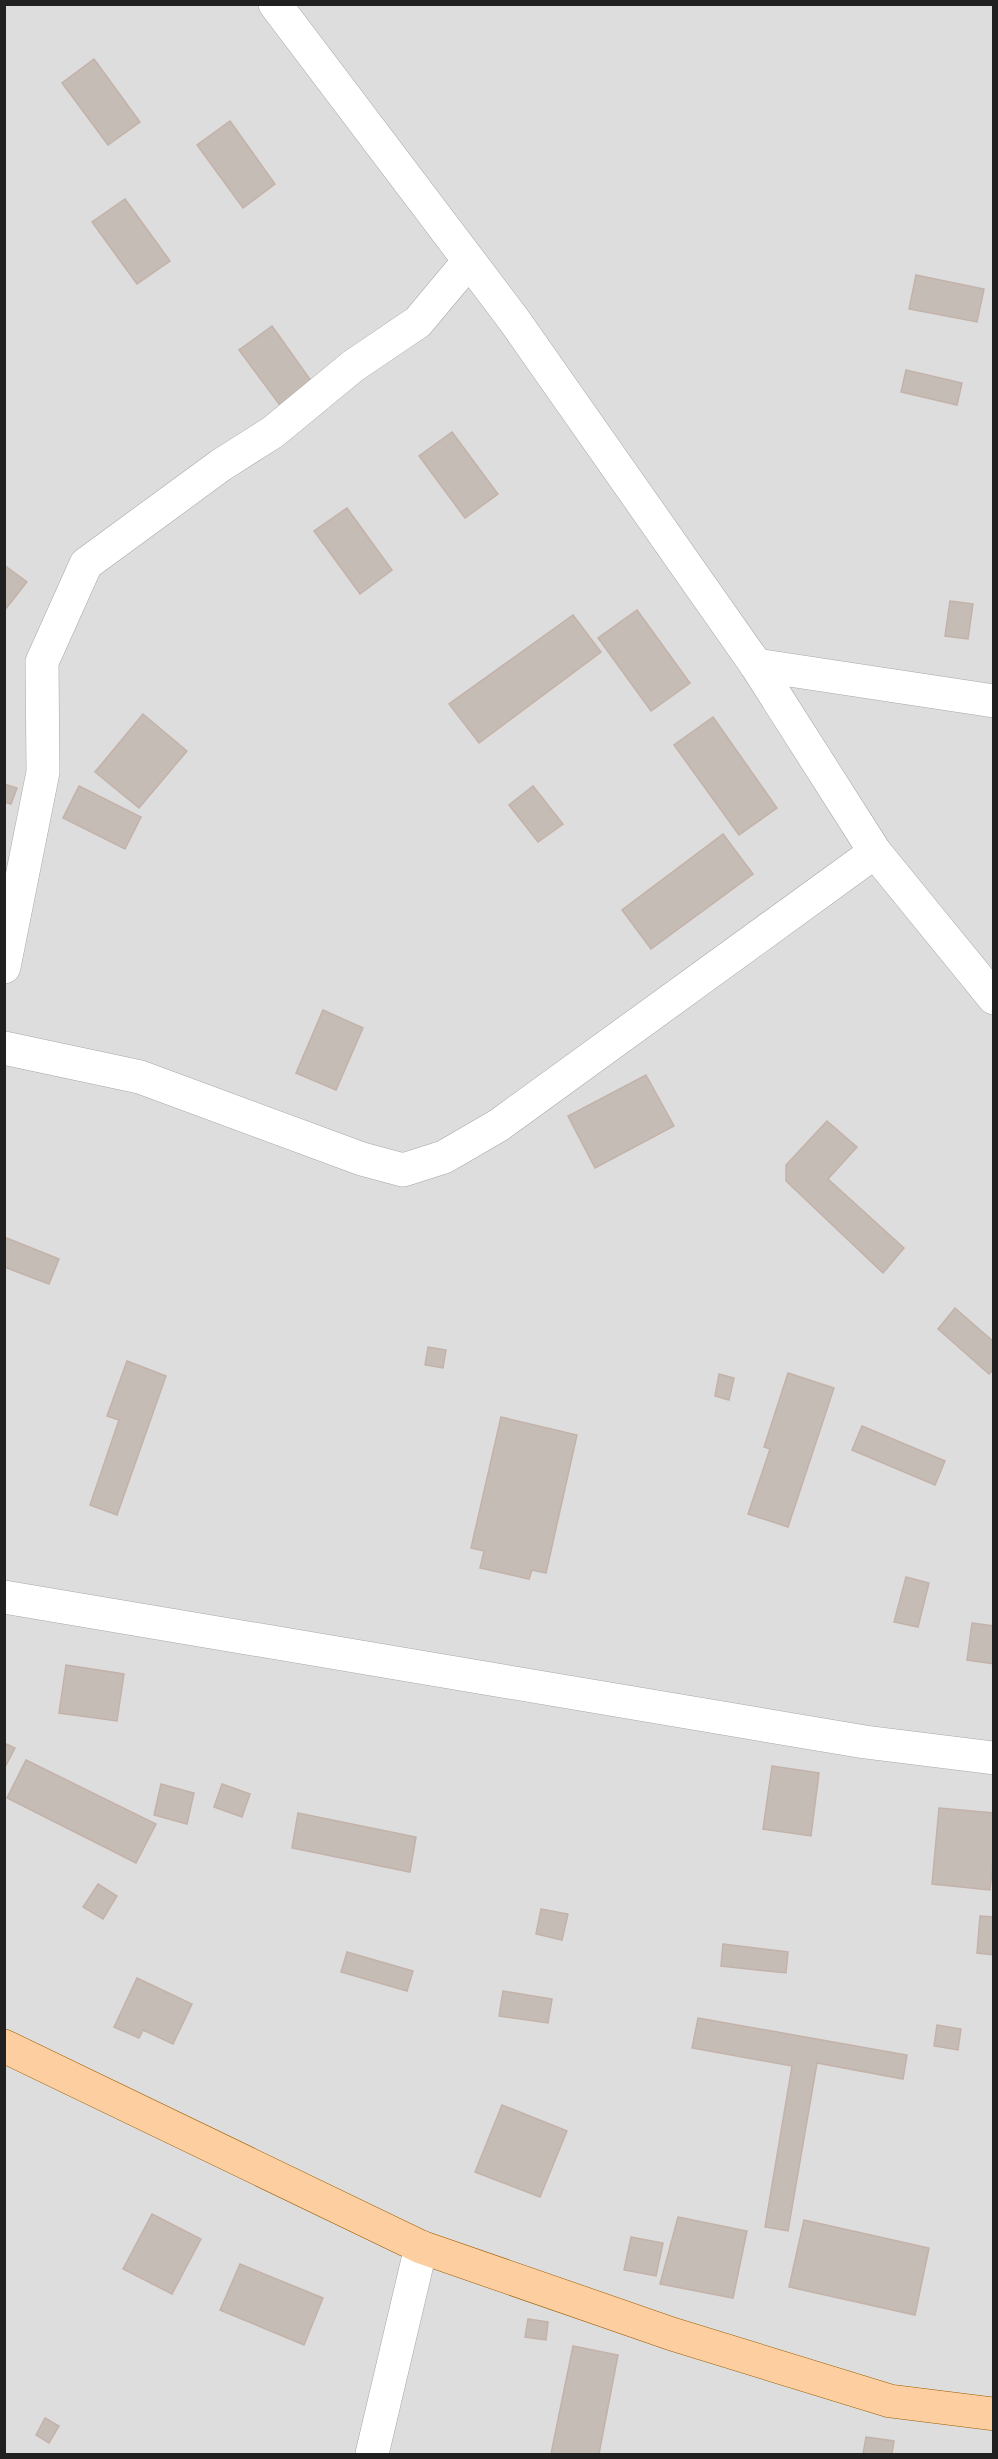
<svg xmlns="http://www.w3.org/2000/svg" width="998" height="2459" font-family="'Golos Text',sans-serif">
<rect width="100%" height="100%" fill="#f1ede7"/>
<rect fill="#dedddd" x="5" y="5" width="988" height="2449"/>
<g fill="#c6bcb6" stroke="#c3b2a9" stroke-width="1.5">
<polygon points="94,59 140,122 108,145 62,83"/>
<polygon points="230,121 275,184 243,208 197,145"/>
<polygon points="125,199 170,261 137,284 92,222"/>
<polygon points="916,275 984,289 977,322 909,309"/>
<polygon points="272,326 317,389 285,412 239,350"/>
<polygon points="906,370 962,383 957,405 901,392"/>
<polygon points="452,432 498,494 465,518 419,456"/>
<polygon points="347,508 392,570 360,594 314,531"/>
<polygon points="4,565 27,582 4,611"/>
<polygon points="950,601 973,604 968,639 945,636"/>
<polygon points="637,610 690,683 651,711 598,638"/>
<polygon points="573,615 601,652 479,743 449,704"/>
<polygon points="143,714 187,751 139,808 95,772"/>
<polygon points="713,717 777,808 739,835 674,745"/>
<polygon points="4,784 17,788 11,804 4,802"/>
<polygon points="79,786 141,817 125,849 63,818"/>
<polygon points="533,786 563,824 538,842 509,805"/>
<polygon points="723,834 753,874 651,949 622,910"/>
<polygon points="323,1010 363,1028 336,1090 296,1073"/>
<polygon points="646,1075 674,1126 595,1168 568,1116"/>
<polygon points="827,1121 857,1147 828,1179 904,1248 883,1273 786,1181 786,1165"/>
<polygon points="4,1237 59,1259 49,1284 4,1267"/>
<polygon points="955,1308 994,1342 994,1369 989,1374 938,1329"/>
<polygon points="428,1347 446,1350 443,1368 425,1365"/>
<polygon points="127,1361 166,1376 117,1515 90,1505 119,1420 107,1416"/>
<polygon points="788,1373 834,1388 788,1527 748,1514 770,1449 764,1447"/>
<polygon points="719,1374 734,1378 729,1400 715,1396"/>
<polygon points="501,1417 577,1435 546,1573 532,1570 529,1579 480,1568 484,1551 471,1548"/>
<polygon points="862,1426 945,1461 935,1485 852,1450"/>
<polygon points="906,1577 929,1583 918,1627 894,1622"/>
<polygon points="972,1623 994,1626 994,1664 967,1660"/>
<polygon points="66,1665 124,1674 117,1721 59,1713"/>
<polygon points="4,1743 15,1748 4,1769"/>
<polygon points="26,1760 156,1824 136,1863 7,1798"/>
<polygon points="772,1766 819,1773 811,1836 763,1829"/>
<polygon points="161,1784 194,1793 187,1824 154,1815"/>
<polygon points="222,1784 250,1794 242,1817 214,1807"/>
<polygon points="939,1808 994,1813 994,1851 990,1890 932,1884"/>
<polygon points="298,1813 416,1837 410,1872 292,1848"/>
<polygon points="98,1884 117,1896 103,1919 83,1907"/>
<polygon points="541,1909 568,1914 562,1940 536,1934"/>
<polygon points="980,1916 994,1917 994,1955 977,1953"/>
<polygon points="723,1944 788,1952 786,1973 721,1966"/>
<polygon points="347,1952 413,1971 407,1991 341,1972"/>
<polygon points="137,1978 192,2004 173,2044 143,2030 139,2038 114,2027"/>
<polygon points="503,1991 552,1999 548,2023 499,2016"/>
<polygon points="698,2018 907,2055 903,2079 817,2063 788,2231 765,2227 792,2066 692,2048"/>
<polygon points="937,2025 961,2029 958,2050 934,2046"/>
<polygon points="502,2105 567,2131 540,2197 475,2172"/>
<polygon points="152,2214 201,2239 172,2294 123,2269"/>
<polygon points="678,2217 747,2231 733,2298 660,2284"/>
<polygon points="804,2220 929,2248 915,2315 789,2287"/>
<polygon points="631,2237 663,2243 656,2276 624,2270"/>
<polygon points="240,2264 323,2298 304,2345 220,2310"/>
<polygon points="528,2319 548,2322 546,2340 525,2337"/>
<polygon points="573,2346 618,2355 599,2454 551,2454"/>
<polygon points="45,2418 59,2426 49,2443 36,2435"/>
<polygon points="866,2437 894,2441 892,2454 863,2454"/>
</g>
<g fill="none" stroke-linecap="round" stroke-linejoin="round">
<g stroke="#a7a7a7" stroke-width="34">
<g id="minor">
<polyline points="275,4 514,320 756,665 875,852 994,998"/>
<polyline points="756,665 994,701"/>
<polyline points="4,967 43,772 42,662 86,564 221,465 273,432 353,366 418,322 469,261"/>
<polyline points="4,1048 140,1077 362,1159 403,1170 444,1157 499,1125 875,852"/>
<polyline points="4,1597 865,1742 994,1758"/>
<polyline points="372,2454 421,2247"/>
</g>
</g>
<g stroke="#9d5d00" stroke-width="34">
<polyline id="primary" points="4,2046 421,2247 672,2334 890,2401 994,2414"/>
</g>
<use href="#minor" stroke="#fff" stroke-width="33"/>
<use href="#primary" stroke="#fdce9f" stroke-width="33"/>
</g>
<rect width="998" height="2459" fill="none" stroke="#202020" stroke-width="12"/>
</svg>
